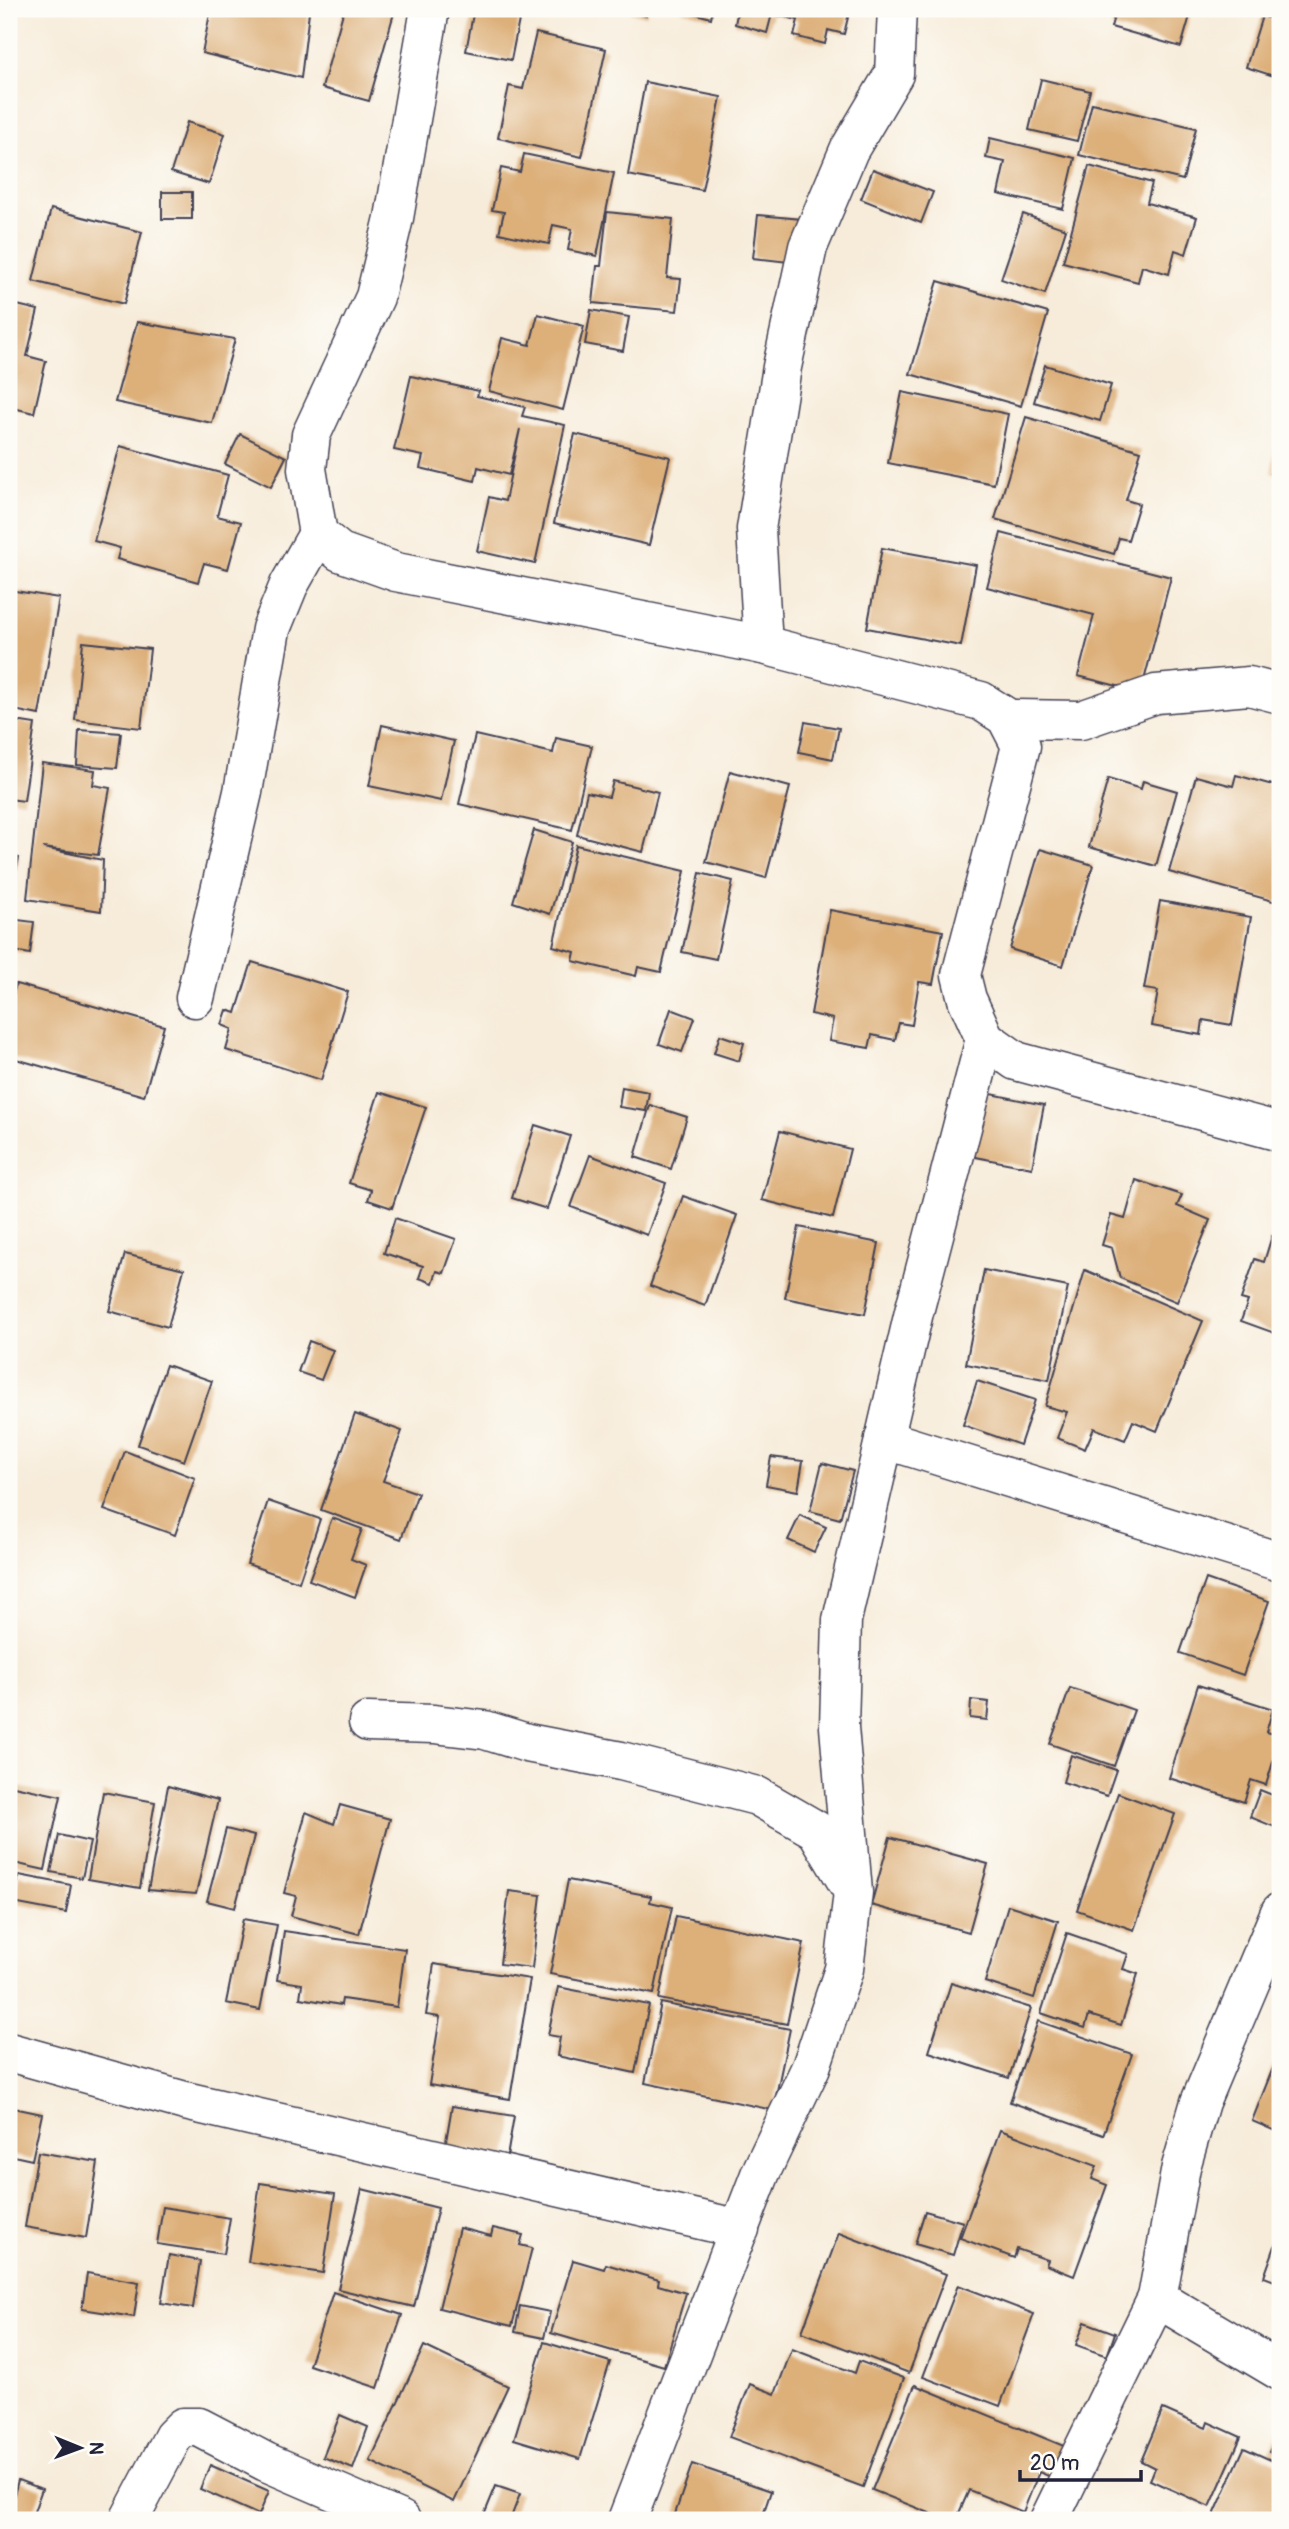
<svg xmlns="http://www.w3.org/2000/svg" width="1289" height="2529" font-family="Pangolin,sans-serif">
<rect width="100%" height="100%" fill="#fdfcf7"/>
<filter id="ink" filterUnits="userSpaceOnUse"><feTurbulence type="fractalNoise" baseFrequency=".0143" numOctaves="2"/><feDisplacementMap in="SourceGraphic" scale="14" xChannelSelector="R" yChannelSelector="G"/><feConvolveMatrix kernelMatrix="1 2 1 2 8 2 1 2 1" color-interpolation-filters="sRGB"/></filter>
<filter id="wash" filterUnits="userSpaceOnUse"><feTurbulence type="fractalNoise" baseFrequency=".00686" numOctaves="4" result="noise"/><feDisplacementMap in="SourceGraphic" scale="28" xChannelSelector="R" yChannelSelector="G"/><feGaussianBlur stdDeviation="1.57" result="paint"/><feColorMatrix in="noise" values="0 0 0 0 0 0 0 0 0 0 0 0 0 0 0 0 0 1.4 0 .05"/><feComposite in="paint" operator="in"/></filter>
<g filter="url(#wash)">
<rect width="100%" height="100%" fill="#f7ecda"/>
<g id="blocks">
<g fill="#ddb07a">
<polygon points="211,9 296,9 309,12 301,78 202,53"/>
<polygon points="344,9 380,9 394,13 369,101 322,88"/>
<polygon points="474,9 521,10 511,60 466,51"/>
<polygon points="620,9 648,9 646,16"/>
<polygon points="678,9 713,9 711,18"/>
<polygon points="738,9 850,9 844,34 828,30 825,44 794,36 798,20 772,14 767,33 735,24"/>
<polygon points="1071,9 1104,9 1102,18"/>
<polygon points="1116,9 1192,9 1181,47 1111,27"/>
<polygon points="1262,16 1280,22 1280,78 1246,67"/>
<polygon points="536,33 606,49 582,157 498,138 509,86 523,89"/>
<polygon points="1041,79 1090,91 1077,141 1029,130"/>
<polygon points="645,82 721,97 702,190 628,175"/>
<polygon points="1092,103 1196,128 1183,180 1079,155"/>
<polygon points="187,122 225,134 209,184 171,172"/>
<polygon points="990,138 1075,158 1063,209 998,194 1005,162 986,158"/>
<polygon points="524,154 614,173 597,256 568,250 572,229 553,225 549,244 499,233 504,212 492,210 501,168 520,172"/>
<polygon points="1089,166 1152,183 1147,203 1197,217 1186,254 1175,250 1169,274 1142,266 1138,282 1063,262"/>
<polygon points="873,169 933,192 921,223 861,199"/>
<rect x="162" y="192" width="30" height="27"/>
<polygon points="51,209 142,232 124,304 33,281"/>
<polygon points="607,212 673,219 667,278 681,279 677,311 593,303 597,266 601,266"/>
<polygon points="1023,214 1066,229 1045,294 1001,279"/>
<polygon points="758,215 802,219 797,263 753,258"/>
<polygon points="938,281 1048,313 1021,406 910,374"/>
<polygon points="9,303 38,310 27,356 46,361 34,413 9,407"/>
<polygon points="591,310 629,317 623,351 585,344"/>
<polygon points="538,314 584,326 563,410 489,391 502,338 530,345"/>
<polygon points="137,322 235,339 212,423 115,402"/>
<polygon points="1045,365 1111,385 1100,421 1034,402"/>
<polygon points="411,376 479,391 477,396 525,407 522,416 565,425 535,564 477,551 489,497 505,501 520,429 509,475 478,467 475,481 420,468 423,456 394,450"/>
<polygon points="902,392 1008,414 994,484 888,463"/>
<polygon points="1026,417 1141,451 1126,500 1139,504 1128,540 1119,538 1114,554 995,519"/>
<polygon points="1279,426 1280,426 1280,475 1271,473"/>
<polygon points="240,434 286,457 271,487 225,464"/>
<polygon points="575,434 670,457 649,545 554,523"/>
<polygon points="120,446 228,475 217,516 241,522 228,569 204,563 198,582 117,559 120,548 94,541"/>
<polygon points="1001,533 1171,577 1141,692 1078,676 1094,615 987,587"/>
<polygon points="882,548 976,565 961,646 867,628"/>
<polygon points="9,590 59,598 39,715 9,709"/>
<polygon points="83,642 150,649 141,728 75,720"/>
<polygon points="9,720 35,724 24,801 9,799"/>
<polygon points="805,722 839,728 833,759 799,752"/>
<polygon points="382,725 454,741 441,801 369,786"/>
<polygon points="79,730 121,733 117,768 77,765"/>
<polygon points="475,735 553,753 556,738 592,746 572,830 459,804"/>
<polygon points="42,763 95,770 93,785 110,788 98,855 43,848 103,860 101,911 27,899"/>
<polygon points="730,771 790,787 766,878 706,862"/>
<polygon points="1236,775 1280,787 1280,903 1169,872 1196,776 1233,786"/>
<polygon points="1108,779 1141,789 1143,781 1177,791 1156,866 1089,847"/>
<polygon points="613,781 658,792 643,852 577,835 587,792 609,797"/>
<polygon points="534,830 572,842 550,914 513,902"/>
<polygon points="576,845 685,871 661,972 638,967 636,976 573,961 575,952 553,946"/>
<polygon points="1040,849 1093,865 1063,966 1010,949"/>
<polygon points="9,855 19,858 10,897 9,897"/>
<polygon points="700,873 733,881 716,959 682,952"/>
<polygon points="1160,901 1251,917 1232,1025 1203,1020 1201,1035 1152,1026 1158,991 1144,989"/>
<polygon points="830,910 943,931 933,984 919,982 912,1025 899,1023 895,1040 872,1035 869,1048 829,1041 833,1019 811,1014"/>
<polygon points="10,919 34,922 30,954 9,950"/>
<polygon points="252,962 348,992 321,1080 226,1050 232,1029 222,1025 227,1010 236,1013"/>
<polygon points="16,984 164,1026 144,1096 9,1057 9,1010"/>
<polygon points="671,1009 695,1018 682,1052 659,1044"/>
<polygon points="720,1035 744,1043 739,1061 714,1053"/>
<polygon points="622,1087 649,1092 646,1111 619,1107"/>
<polygon points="379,1092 426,1107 392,1208 368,1200 371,1190 349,1183"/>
<polygon points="982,1092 1044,1105 1032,1168 970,1156"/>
<polygon points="650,1105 687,1117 671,1169 635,1157"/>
<polygon points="535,1125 570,1136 547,1209 512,1198"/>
<polygon points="780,1131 850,1149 833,1218 762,1200"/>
<polygon points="590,1155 666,1183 647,1235 571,1207"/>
<polygon points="1136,1180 1182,1195 1177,1206 1210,1220 1177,1302 1120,1278 1112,1248 1102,1245 1111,1215 1125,1219"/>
<polygon points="683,1196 737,1215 705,1306 650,1286"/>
<polygon points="395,1218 456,1239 444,1273 437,1271 433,1283 419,1278 423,1266 384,1253"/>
<polygon points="799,1227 879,1243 865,1314 785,1298"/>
<polygon points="1272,1236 1280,1238 1280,1335 1241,1321 1248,1301 1241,1299 1255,1259 1264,1262"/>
<polygon points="125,1254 184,1269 168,1327 109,1311"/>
<polygon points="984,1270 1068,1287 1049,1380 966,1364"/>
<polygon points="1085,1270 1203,1321 1157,1431 1133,1421 1125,1440 1094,1428 1085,1449 1057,1438 1067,1412 1045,1406"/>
<polygon points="309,1341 333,1350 321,1380 298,1372"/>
<polygon points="166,1365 212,1381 184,1461 138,1445"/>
<polygon points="977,1381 1035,1400 1020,1445 963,1425"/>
<polygon points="355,1414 402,1431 383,1481 418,1493 401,1539 321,1510"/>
<polygon points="125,1451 195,1478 175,1535 104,1510"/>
<polygon points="771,1457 803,1461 798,1491 766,1485"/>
<polygon points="822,1463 853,1471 840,1519 810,1511"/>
<polygon points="268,1501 320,1519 299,1582 247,1564"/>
<polygon points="800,1515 826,1527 814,1552 788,1540"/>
<polygon points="332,1518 362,1529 351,1559 366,1565 355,1597 309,1580"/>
<polygon points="1206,1579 1269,1601 1243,1675 1180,1653"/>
<polygon points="1198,1685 1273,1709 1266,1732 1280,1736 1280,1739 1266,1785 1251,1780 1244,1802 1169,1778"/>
<polygon points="1070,1688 1134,1710 1114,1766 1050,1744"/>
<polygon points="971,1700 989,1702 987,1720 970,1718"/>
<polygon points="1071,1755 1116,1770 1107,1796 1063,1782"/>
<polygon points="9,1785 61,1796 45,1870 9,1862"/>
<polygon points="168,1786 218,1800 196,1894 148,1890"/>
<polygon points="1260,1790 1280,1798 1280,1829 1250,1817"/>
<polygon points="103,1792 155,1802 140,1888 88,1879"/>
<polygon points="1118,1793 1175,1814 1134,1930 1077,1910"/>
<polygon points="340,1805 390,1819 359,1934 291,1916 296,1896 284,1893 306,1812 334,1824"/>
<polygon points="226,1829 254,1836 235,1908 207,1901"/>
<polygon points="59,1835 90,1842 82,1878 51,1872"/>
<polygon points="890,1837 988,1864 969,1932 871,1905"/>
<polygon points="19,1875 71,1885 66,1913 13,1903"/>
<polygon points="568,1880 651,1896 650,1902 672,1907 654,1994 550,1974"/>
<polygon points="509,1891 541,1895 532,1968 500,1964"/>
<polygon points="1008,1905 1058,1921 1034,1998 985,1982"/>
<polygon points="676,1916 804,1943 787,2024 659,1999"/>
<polygon points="243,1919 277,1925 260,2010 226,2003"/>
<polygon points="284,1931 405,1949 397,2007 342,1999 341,2005 300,1998 302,1984 277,1980"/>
<polygon points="1067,1933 1128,1954 1123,1969 1138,1974 1121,2025 1089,2015 1085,2028 1041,2013"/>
<polygon points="434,1964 530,1979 510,2099 429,2085 440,2017 426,2015"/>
<polygon points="951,1983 1031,2008 1009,2078 929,2052"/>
<polygon points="558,1987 649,2005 635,2073 557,2056 560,2037 548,2035"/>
<polygon points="661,2003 790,2029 773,2110 645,2083"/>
<polygon points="1038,2021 1132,2054 1103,2135 1010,2102"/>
<polygon points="1280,2050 1280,2133 1252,2121"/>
<polygon points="452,2106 514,2116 507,2157 445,2147"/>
<polygon points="9,2107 42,2114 32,2160 9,2155"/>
<polygon points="1000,2130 1097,2166 1092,2179 1107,2185 1074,2276 1046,2265 1048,2260 1017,2249 1014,2258 960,2238"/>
<polygon points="38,2152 98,2162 86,2238 25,2227"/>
<polygon points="260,2183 335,2194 323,2273 248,2262"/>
<polygon points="362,2189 438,2208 414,2307 338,2289"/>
<polygon points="163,2207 230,2218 224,2254 157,2244"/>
<polygon points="925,2211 963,2222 953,2255 915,2244"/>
<polygon points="459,2228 491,2236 493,2228 523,2235 520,2245 532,2248 512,2326 439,2308"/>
<polygon points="1280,2232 1280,2283 1264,2277"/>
<polygon points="839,2233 946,2274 909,2373 802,2332"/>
<polygon points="169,2255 200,2261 193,2308 161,2303"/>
<polygon points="573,2260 604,2269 606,2264 659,2280 658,2285 686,2293 664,2366 551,2333"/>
<polygon points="87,2273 139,2282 134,2317 82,2309"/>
<polygon points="958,2285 1034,2314 1000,2406 923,2377"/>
<polygon points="333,2292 402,2315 378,2388 309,2365"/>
<polygon points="520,2306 550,2312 544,2338 515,2332"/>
<polygon points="1085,2322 1115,2333 1107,2356 1076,2345"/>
<polygon points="544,2342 610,2362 580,2459 514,2439"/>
<polygon points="424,2346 508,2386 454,2502 370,2461"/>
<polygon points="792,2349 855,2373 859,2361 904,2378 863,2487 729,2437 750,2384 775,2394"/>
<polygon points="915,2385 1076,2451 1063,2482 1039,2472 1023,2512 969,2490 956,2520 947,2520 872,2490"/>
<polygon points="1163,2409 1206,2428 1208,2422 1241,2437 1210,2507 1150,2480 1155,2468 1141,2461"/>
<polygon points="340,2415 368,2427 353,2469 323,2457"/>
<polygon points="1280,2427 1280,2457 1269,2452"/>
<polygon points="1244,2448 1280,2464 1280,2520 1225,2520 1214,2515"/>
<polygon points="692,2464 771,2491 761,2520 673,2520"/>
<polygon points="210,2465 269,2491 259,2515 200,2489"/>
<polygon points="18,2480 42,2489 31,2520 9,2520 9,2493 14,2495"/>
<polygon points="496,2486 520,2494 510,2520 482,2520"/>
<polygon points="1181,2513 1197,2520 1178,2520"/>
</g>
</g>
</g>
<g filter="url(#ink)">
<use href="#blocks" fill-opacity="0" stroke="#424053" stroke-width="2"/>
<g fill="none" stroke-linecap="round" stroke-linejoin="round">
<g stroke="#424053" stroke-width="41">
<g id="minor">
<polyline points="430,9 394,218 375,297 311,435 307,469 318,534 340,552 396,572 763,645 981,701 1006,717 1021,746 961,975 967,999 985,1039 1016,1061 1280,1132"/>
<polyline points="763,645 756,529 782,367 808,247 849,150 894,74 897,9"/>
<polyline points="1016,719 1081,720 1156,694 1249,686 1280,694"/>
<polyline points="195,998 243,792 271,629 289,585 318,534"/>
<polyline points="884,1439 1280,1562"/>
<polyline points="368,1722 434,1724 485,1730 527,1743 621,1761 757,1796 816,1830 849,1885"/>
<polyline points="9,2052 185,2101 740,2229"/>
<polyline points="1157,2298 1280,2371"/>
<polyline points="129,2520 173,2437 183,2427 199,2427 266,2462 401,2520"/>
<polyline points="627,2520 761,2172 811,2067 844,1969 853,1892 839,1727 842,1620 914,1312 985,1039"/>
<polyline points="1049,2520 1157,2298 1181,2167 1200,2102 1280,1912"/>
</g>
</g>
<use href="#minor" stroke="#fff" stroke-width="38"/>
</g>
</g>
<rect width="1289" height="2529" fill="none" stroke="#fdfcf7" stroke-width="35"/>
<g transform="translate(80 2448) rotate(91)" stroke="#fdfcf7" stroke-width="5" paint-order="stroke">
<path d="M0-5L12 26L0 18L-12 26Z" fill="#22223b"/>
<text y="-10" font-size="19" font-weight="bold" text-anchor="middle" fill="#22223b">N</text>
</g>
<path d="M1020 2470v10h121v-10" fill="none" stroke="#22223b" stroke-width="3.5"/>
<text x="1030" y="2470" font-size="21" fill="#22223b" stroke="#fdfcf7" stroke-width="5" paint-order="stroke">20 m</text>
</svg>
